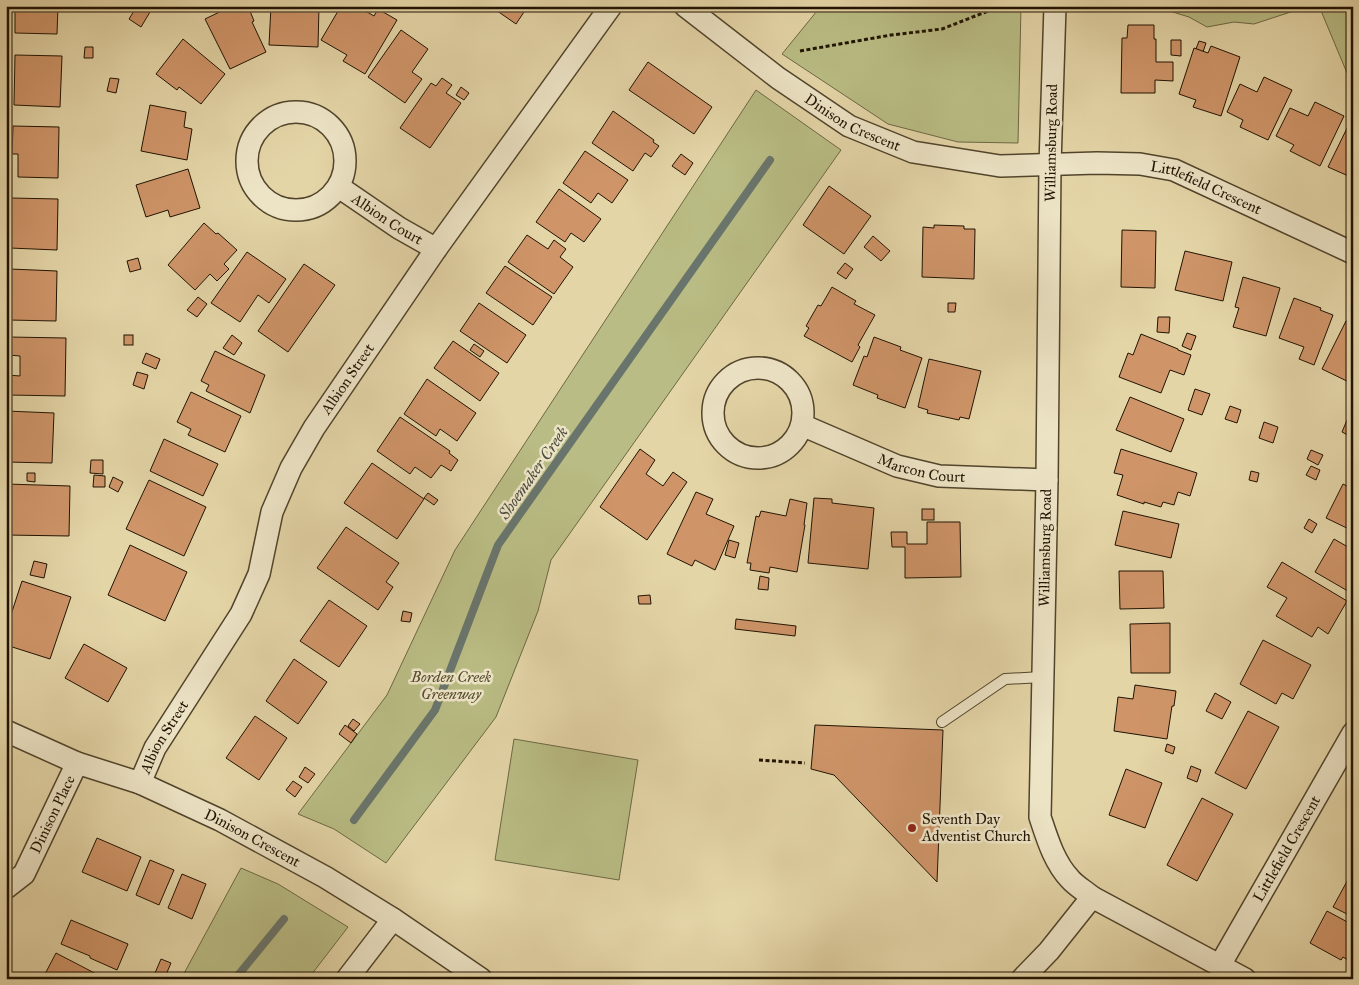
<svg xmlns="http://www.w3.org/2000/svg" width="1359" height="985" font-family="'IM FELL Great Primer',serif">
<rect width="100%" height="100%" fill="#e4d5a7"/>
<filter id="stains"><feTurbulence type="fractalNoise" baseFrequency=".004" numOctaves="4"/><feColorMatrix values="0 0 0 0 .2 0 0 0 0 .09 0 0 0 0 .02 0 0 0 .5 -.17"/></filter>
<radialGradient id="worn" r=".72"><stop offset=".6" stop-color="#630" stop-opacity="0"/><stop offset="1" stop-color="#630" stop-opacity=".3"/></radialGradient>
<g fill="#b9bc84" stroke="#6c6843">
<polygon points="821,6 1021,6 1018,143 958,142 888,124 782,54"/>
<polygon points="1153,6 1309,6 1254,24 1234,22 1207,27 1189,17"/>
<polygon points="1319,6 1353,6 1353,75 1347,73"/>
<polygon points="756,90 841,150 551,560 538,611 496,717 386,863 334,829 298,814 387,695 455,550"/>
<polygon points="514,739 638,760 619,880 495,860"/>
<polygon points="241,868 278,884 348,927 308,979 181,979"/>
</g>
<g fill="none" stroke-linecap="round" stroke-linejoin="round">
<g stroke="#69756c" stroke-width="8">
<polyline points="354,820 435,710 498,545 770,160"/>
<polyline points="235,979 284,919"/>
</g>
</g>
<g fill="#cf9569" stroke="#201302">
<polygon points="15,6 58,6 57,34 15,33"/>
<rect x="82" y="6" width="14" height="5"/>
<polygon points="137,6 142,6 150,12 141,27 129,19"/>
<polygon points="232,6 248,6 254,21 252,22 266,52 230,69 205,19"/>
<polygon points="271,6 319,6 318,47 269,45"/>
<polygon points="341,6 357,6 374,16 378,9 397,20 365,74 343,61 347,55 321,40"/>
<polygon points="490,6 528,6 516,24"/>
<polygon points="1128,25 1154,25 1154,39 1156,39 1156,62 1173,62 1173,81 1155,80 1155,93 1121,93 1122,38 1127,38"/>
<polygon points="401,30 428,49 412,72 422,79 405,103 368,77"/>
<polygon points="183,39 225,74 201,104 179,87 177,90 156,74"/>
<polygon points="1171,40 1181,40 1181,56 1171,55"/>
<polygon points="1199,41 1206,43 1203,52 1196,49"/>
<polygon points="1211,46 1240,57 1221,116 1193,107 1196,100 1179,94 1194,48 1208,53"/>
<polygon points="85,47 93,47 93,58 84,58"/>
<polygon points="15,55 62,56 60,107 14,105"/>
<polygon points="648,62 712,107 694,134 629,90"/>
<polygon points="1264,77 1292,90 1268,140 1240,127 1243,120 1227,112 1240,84 1257,92"/>
<polygon points="110,78 119,79 116,93 107,91"/>
<polygon points="442,78 452,85 446,93 461,103 430,148 400,128 431,83 436,86"/>
<polygon points="461,87 469,93 464,100 456,95"/>
<polygon points="1315,102 1344,116 1320,166 1290,151 1294,145 1276,136 1290,108 1308,116"/>
<polygon points="150,105 186,112 184,127 192,129 187,160 141,151"/>
<polygon points="613,111 654,140 653,142 659,146 651,157 645,153 633,171 592,143"/>
<polygon points="1353,116 1353,178 1328,167"/>
<polygon points="13,126 59,127 58,178 18,177 18,154 12,154"/>
<polygon points="585,151 628,180 612,203 598,193 591,203 563,183"/>
<polygon points="681,154 693,163 685,175 672,166"/>
<polygon points="188,169 200,208 170,217 168,210 146,217 136,185"/>
<polygon points="829,186 871,216 844,254 803,225"/>
<polygon points="559,189 601,219 584,242 571,233 565,242 536,222"/>
<polygon points="11,198 58,199 57,250 10,248"/>
<polygon points="204,223 216,234 218,233 237,250 224,264 229,269 217,281 210,274 195,290 168,265"/>
<polygon points="934,225 964,226 964,229 975,229 974,279 922,277 923,227 934,228"/>
<polygon points="1122,230 1156,231 1155,288 1121,287"/>
<polygon points="527,235 548,249 554,240 566,249 560,257 573,267 554,294 508,262"/>
<polygon points="873,236 890,251 881,261 864,247"/>
<polygon points="1185,251 1232,262 1223,301 1175,290"/>
<polygon points="247,252 286,279 269,303 258,295 240,322 211,303"/>
<polygon points="138,258 141,269 130,272 127,261"/>
<polygon points="845,263 853,269 846,279 837,273"/>
<polygon points="304,264 335,285 288,352 258,331"/>
<polygon points="505,266 552,297 533,325 486,293"/>
<polygon points="10,269 57,271 56,321 9,320"/>
<polygon points="1243,277 1280,288 1266,336 1233,327 1239,308 1235,307"/>
<polygon points="832,287 856,301 854,304 875,315 858,345 860,347 852,362 804,336 809,328 806,326 818,305 821,306"/>
<polygon points="198,297 207,304 197,317 187,310"/>
<polygon points="1294,298 1321,308 1320,310 1333,315 1314,365 1299,359 1304,347 1279,338"/>
<polygon points="479,303 526,335 507,363 460,331"/>
<polygon points="948,303 956,303 955,312 948,312"/>
<polygon points="1158,317 1170,317 1169,333 1157,332"/>
<polygon points="1346,321 1353,324 1353,384 1322,369"/>
<polygon points="1187,333 1196,336 1191,350 1182,346"/>
<polygon points="1141,334 1178,349 1178,350 1191,355 1184,375 1170,370 1161,393 1119,377 1128,353 1133,355"/>
<rect x="124" y="335" width="9" height="10"/>
<polygon points="232,335 242,343 234,355 223,348"/>
<polygon points="9,337 66,338 65,396 8,395 8,375 20,376 20,356 8,355"/>
<polygon points="874,337 901,347 900,350 922,358 905,408 877,398 878,395 853,385 864,356 867,357"/>
<polygon points="453,341 499,373 480,401 434,368"/>
<polygon points="474,344 484,351 480,357 470,350"/>
<polygon points="215,351 265,375 250,413 206,391 209,385 201,381"/>
<polygon points="146,353 160,359 156,369 142,363"/>
<polygon points="929,359 981,371 969,419 960,417 959,420 927,413 928,410 918,407"/>
<polygon points="137,372 148,375 144,389 133,385"/>
<polygon points="427,379 476,413 457,441 440,429 436,436 404,414"/>
<polygon points="1195,389 1210,394 1202,415 1188,410"/>
<polygon points="191,392 241,416 225,452 188,435 191,429 177,422"/>
<polygon points="1130,397 1184,419 1171,452 1116,430"/>
<polygon points="1230,406 1241,410 1237,423 1225,419"/>
<polygon points="6,411 54,413 52,463 6,462"/>
<polygon points="400,417 450,451 449,453 458,460 451,471 441,465 431,478 415,467 410,474 377,451"/>
<polygon points="1347,420 1353,422 1352,437 1342,432"/>
<polygon points="1264,422 1278,427 1273,443 1259,438"/>
<polygon points="164,439 218,464 203,496 150,471"/>
<polygon points="640,449 655,460 646,474 663,486 673,472 687,482 647,540 600,507"/>
<polygon points="1121,449 1197,473 1190,496 1178,492 1174,505 1163,502 1161,507 1144,502 1144,504 1117,495 1123,475 1114,473"/>
<polygon points="1311,450 1323,455 1318,465 1307,459"/>
<polygon points="91,460 103,460 103,474 90,473"/>
<polygon points="372,463 424,499 397,539 344,503"/>
<polygon points="1311,466 1320,470 1316,480 1306,475"/>
<polygon points="1251,471 1259,473 1257,482 1249,480"/>
<polygon points="27,473 35,473 35,482 27,481"/>
<polygon points="94,475 105,476 105,487 93,487"/>
<polygon points="113,477 123,482 118,492 109,487"/>
<polygon points="149,480 206,507 184,556 126,529"/>
<polygon points="6,484 70,486 69,536 6,535"/>
<polygon points="1343,484 1353,489 1353,531 1326,518"/>
<polygon points="696,492 713,499 706,514 734,526 715,570 695,560 692,566 667,554"/>
<polygon points="428,493 438,500 434,505 424,498"/>
<polygon points="814,498 832,499 832,503 874,508 868,569 808,563"/>
<polygon points="790,499 807,503 804,525 805,525 797,572 770,567 769,573 750,570 751,563 747,563 756,516 759,517 761,511 786,516"/>
<rect x="922" y="509" width="12" height="11"/>
<polygon points="1123,511 1179,524 1171,558 1115,545"/>
<polygon points="1309,519 1317,524 1312,533 1304,528"/>
<polygon points="927,522 960,522 961,577 905,578 905,547 892,547 891,532 907,532 907,544 927,544"/>
<polygon points="346,527 399,563 386,582 393,587 378,610 317,568"/>
<polygon points="1334,539 1348,547 1353,539 1353,594 1315,572"/>
<polygon points="729,540 739,543 735,558 725,555"/>
<polygon points="130,545 187,572 165,621 108,595"/>
<polygon points="34,561 47,564 44,578 30,575"/>
<polygon points="1282,562 1347,601 1328,634 1318,627 1312,637 1276,616 1287,598 1267,587"/>
<polygon points="1119,571 1163,571 1164,608 1120,609"/>
<polygon points="760,576 769,578 768,590 758,589"/>
<polygon points="22,581 71,597 50,659 6,645 6,630"/>
<polygon points="650,595 651,604 639,604 638,596"/>
<polygon points="329,600 367,626 339,667 300,641"/>
<polygon points="403,611 412,613 410,622 401,621"/>
<polygon points="736,619 796,626 795,636 735,629"/>
<polygon points="1170,623 1170,673 1131,673 1130,624"/>
<polygon points="1263,640 1311,665 1293,699 1282,693 1276,704 1240,684"/>
<polygon points="84,644 127,668 108,702 65,678"/>
<polygon points="294,659 327,682 298,724 266,701"/>
<polygon points="1135,685 1176,691 1174,706 1172,706 1167,739 1114,731 1118,697 1133,699"/>
<polygon points="1215,693 1231,702 1222,719 1206,711"/>
<polygon points="1248,711 1279,727 1246,789 1215,773"/>
<polygon points="255,716 287,738 259,780 226,758"/>
<polygon points="353,719 360,724 354,731 348,726"/>
<polygon points="345,725 357,734 351,743 339,734"/>
<polygon points="815,725 943,730 937,882 834,775 811,769"/>
<polygon points="1167,744 1175,747 1173,754 1165,751"/>
<polygon points="1191,766 1201,770 1197,782 1187,778"/>
<polygon points="305,767 315,774 308,783 299,777"/>
<polygon points="1126,769 1162,783 1145,828 1109,815"/>
<polygon points="293,781 302,787 295,797 286,790"/>
<polygon points="1202,798 1233,814 1197,881 1167,865"/>
<polygon points="97,838 141,857 127,891 82,872"/>
<polygon points="150,860 174,870 159,905 136,895"/>
<polygon points="182,874 206,884 192,919 168,908"/>
<polygon points="1351,874 1353,875 1353,917 1333,907"/>
<polygon points="1327,911 1353,925 1353,963 1343,957 1341,960 1310,943"/>
<polygon points="71,920 128,944 117,970 90,958 90,956 61,944"/>
<polygon points="56,953 106,979 54,979 45,974"/>
<polygon points="161,959 171,963 165,977 155,973"/>
</g>
<g fill="none" stroke-linecap="round" stroke-linejoin="round">
<g stroke="#51442b" stroke-width="12">
<polyline id="lane" points="942,722 1005,679 1042,677"/>
</g>
<g stroke="#51442b" stroke-width="24">
<g id="street">
<path id="s1" d="M 685,6 L 778,78 L 849,126 L 913,152 L 1000,166 L 1097,163 L 1140,164 L 1174,170 L 1353,253"/>
<path d="M 1055,6 L 1050,165 L 1047,480 L 1040,817 C 1047,838 1054,862 1070,879 C 1076,886 1085,891 1092,897 L 1245,979"/>
<circle cx="296" cy="161" r="49"/>
<path id="s2" d="M 339,187 L 399,228 L 436,249"/>
<circle cx="758" cy="413" r="45"/>
<path id="s3" d="M 802,425 L 897,466 L 939,476 L 1047,480"/>
<path id="s4" d="M 6,731 L 77,763 L 140,783 L 220,820 L 325,877 L 393,919 L 481,979"/>
<path id="s5" d="M 140,783 L 155,748 L 241,614 L 259,574 L 272,512 L 291,468 L 314,428 L 436,249 L 611,6"/>
<path id="s6" d="M 6,888 L 24,874 L 77,763"/>
<path id="s7" d="M 1220,965 L 1353,733"/>
<polyline points="347,979 393,919"/>
<polyline points="1022,979 1049,951 1092,897"/>
</g>
</g>
<g stroke="#201302" stroke-width="3" stroke-dasharray="4 2.5" stroke-linecap="butt">
<polyline points="800,51 891,35 942,29 1001,6"/>
<polyline points="759,760 805,763"/>
</g>
<use href="#lane" stroke="#ede4c6" stroke-width="10"/>
<use href="#street" stroke="#ede4c6" stroke-width="21"/>
</g>
<circle fill="#8f2418" stroke="#ede4c6" stroke-width="2" cx="912" cy="828" r="5"/>
<g text-anchor="middle" dominant-baseline="central" stroke-width="5" stroke-linejoin="round" paint-order="stroke">
<g font-size="15" fill="#201302" stroke="#ede4c6">
<text stroke="none"><textPath href="#s1" startOffset="205">Dinison Crescent</textPath></text>
<text transform="translate(1051 143) rotate(-89)">Williamsburg Road</text>
<text stroke="none"><textPath href="#s1" startOffset="571">Littlefield Crescent</textPath></text>
<text stroke="none"><textPath href="#s2" startOffset="58">Albion Court</textPath></text>
<text stroke="none"><textPath href="#s5" startOffset="458">Albion Street</textPath></text>
<text stroke="none"><textPath href="#s3" startOffset="128">Marcon Court</textPath></text>
<text transform="translate(1045 548) rotate(-89)">Williamsburg Road</text>
<text stroke="none"><textPath href="#s5" startOffset="52">Albion Street</textPath></text>
<text stroke="none"><textPath href="#s6" startOffset="89">Dinison Place</textPath></text>
<text stroke="none"><textPath href="#s4" startOffset="269">Dinison Crescent</textPath></text>
<text stroke="none"><textPath href="#s7" startOffset="134">Littlefield Crescent</textPath></text>
</g>
<g font-size="15" font-style="italic" fill="#564e30" stroke="#ede4c6">
<text x="451" y="677">Borden Creek<tspan x="451" dy="17">Greenway</tspan></text>
</g>
<g font-size="15" fill="#201302" stroke="#ede4c6" text-anchor="start">
<text x="922" y="819">Seventh Day<tspan x="922" dy="17">Adventist Church</tspan></text>
</g>
<g font-size="16" font-style="italic" fill="#4a4c40" stroke="#ede4c6">
<text transform="translate(533 473) rotate(-55)">Shoemaker Creek</text>
</g>
</g>
<rect width="1359" height="985" fill="none" stroke="#e4d5a7" stroke-width="25"/>
<rect x="8" y="8" width="1344" height="970" fill="none" stroke="#201302" stroke-width="2.5"/>
<rect x="12" y="12" width="1334" height="960" fill="none" stroke="#201302"/>
<rect width="100%" height="100%" filter="url(#stains)"/>
<rect width="100%" height="100%" fill="url(#worn)"/>
</svg>
